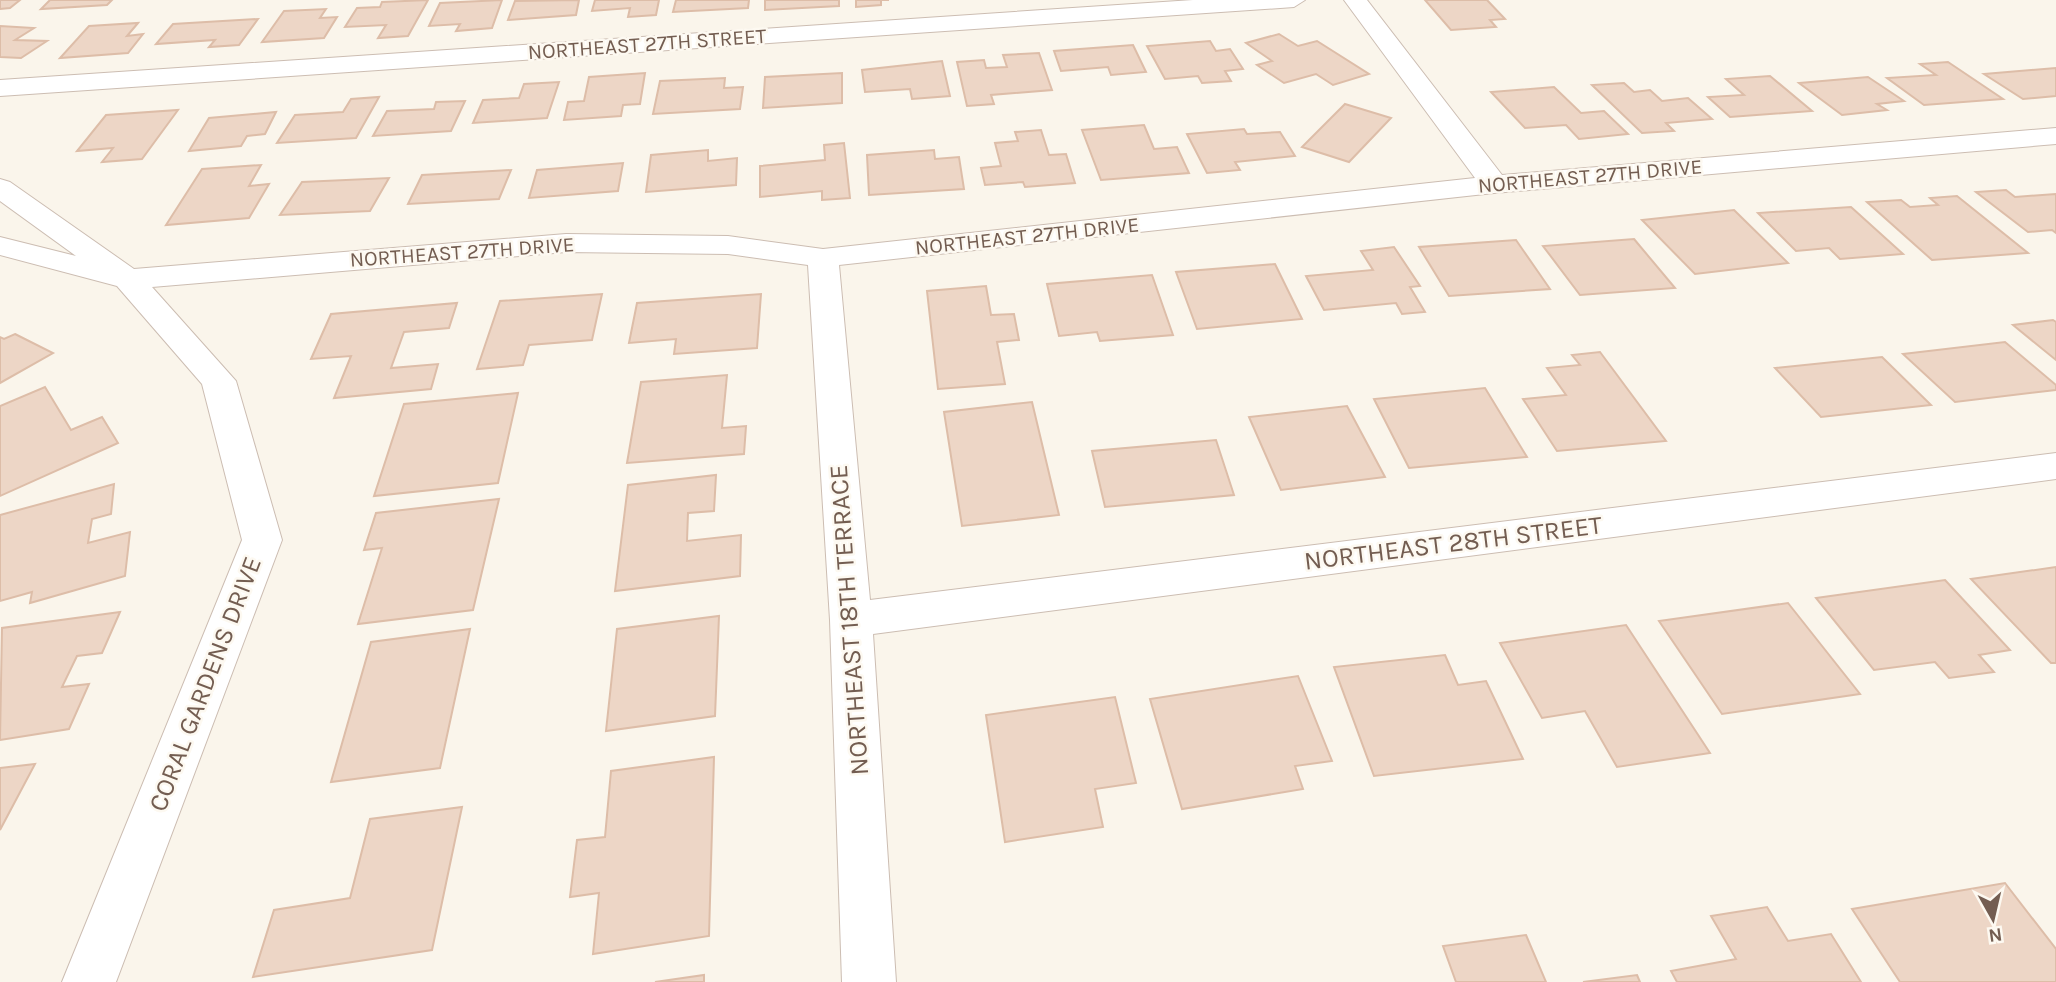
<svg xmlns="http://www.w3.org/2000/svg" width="2056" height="982" font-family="Karla,sans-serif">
<rect width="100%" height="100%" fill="#faf5eb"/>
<g fill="#edd6c6" stroke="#ddbda8" stroke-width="2">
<polygon points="0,0 20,0 10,8 0,9"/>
<polygon points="50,0 112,0 107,5 41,9"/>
<polygon points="428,0 408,36 378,38 386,25 345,27 357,8 380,7 382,2"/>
<polygon points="502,0 492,28 456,31 460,24 429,26 440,3"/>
<polygon points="579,0 576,15 508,20 515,1"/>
<polygon points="595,0 659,0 656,15 628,17 630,8 592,11"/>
<polygon points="676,0 749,0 748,8 673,12"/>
<polygon points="765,0 839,0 839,6 765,10"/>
<polygon points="856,0 889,0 881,0 881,5 856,7"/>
<polygon points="1425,0 1487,0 1505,19 1490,20 1496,27 1451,30"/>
<polygon points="326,9 320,18 337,17 324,38 262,42 284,11"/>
<polygon points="258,19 239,45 209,47 215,40 156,44 173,24"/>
<polygon points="138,23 127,36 143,34 128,53 60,58 89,26"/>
<polygon points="0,26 34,28 15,40 47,41 21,58 0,57"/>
<polygon points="1279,34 1298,46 1317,41 1369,74 1333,85 1316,74 1284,83 1257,65 1272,61 1246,43"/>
<polygon points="1210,41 1216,51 1230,49 1243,69 1225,71 1231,81 1202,83 1198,76 1165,79 1147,46"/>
<polygon points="1133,45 1146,72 1111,75 1108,67 1061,71 1054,51"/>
<polygon points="1039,53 1052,90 991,95 994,104 967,106 957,62 984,60 986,68 1007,67 1003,55"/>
<polygon points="942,61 950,96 912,99 910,89 865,92 862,70"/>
<polygon points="1948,62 2003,99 1924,105 1887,78 1936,75 1920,64"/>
<polygon points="2056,68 2056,96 2023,99 1984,74"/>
<polygon points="645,73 640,104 623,105 621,116 564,120 568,102 584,101 589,77"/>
<polygon points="842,73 842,103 763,108 765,77"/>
<polygon points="1770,76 1812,111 1730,117 1708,97 1744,95 1726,79"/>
<polygon points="1868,77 1904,101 1877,104 1887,110 1842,115 1799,83"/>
<polygon points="725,78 724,88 743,87 740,109 653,114 660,81"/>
<polygon points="559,82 547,118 473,123 483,100 519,98 524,84"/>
<polygon points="1624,83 1634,92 1650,90 1662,101 1688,98 1712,119 1666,123 1674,131 1642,133 1592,85"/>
<polygon points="1554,87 1581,113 1604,111 1628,134 1579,139 1566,125 1525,128 1491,92"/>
<polygon points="379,97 356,138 277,143 295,115 343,112 351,99"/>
<polygon points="465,101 451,131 373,136 387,111 434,109 436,102"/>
<polygon points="1345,104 1391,118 1349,162 1302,147"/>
<polygon points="178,110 142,159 102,162 113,148 77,151 106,115"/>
<polygon points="276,112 265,134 247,136 241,146 189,151 209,118"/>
<polygon points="1144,125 1154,149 1177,147 1189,173 1101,180 1082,130"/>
<polygon points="1244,129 1247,134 1280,132 1295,156 1235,162 1240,170 1207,173 1187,134"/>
<polygon points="1041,130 1049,155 1066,154 1075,183 1025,187 1023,182 985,185 981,168 1001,166 995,143 1018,141 1015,132"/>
<polygon points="844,143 850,198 822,200 822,191 760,197 760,166 825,160 824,145"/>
<polygon points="708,150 708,161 737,158 736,185 646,192 651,155"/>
<polygon points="934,150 935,159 959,157 964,189 869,195 867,155"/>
<polygon points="623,163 618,191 529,198 537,170"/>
<polygon points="261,165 249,186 269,184 249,218 166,225 202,169"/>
<polygon points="511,170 499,199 408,204 422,175"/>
<polygon points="389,178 370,211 280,215 302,182"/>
<polygon points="2006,190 2015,197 2056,194 2056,233 2052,230 2028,232 1976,192"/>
<polygon points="1957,196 2028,253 1932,260 1867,202 1901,200 1910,207 1938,205 1930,198"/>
<polygon points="1851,207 1903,254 1840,259 1829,248 1796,251 1758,213"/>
<polygon points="1734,210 1788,263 1695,274 1642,220"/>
<polygon points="1634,239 1675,288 1580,295 1543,246"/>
<polygon points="1516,240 1550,289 1449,296 1419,247"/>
<polygon points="1394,247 1420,286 1410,287 1425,312 1402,314 1396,303 1324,310 1306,276 1373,270 1361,251"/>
<polygon points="1275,264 1302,319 1197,329 1176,272"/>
<polygon points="1152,275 1173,335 1100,341 1097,332 1059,336 1047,284"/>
<polygon points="986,286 991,315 1014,314 1019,340 997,342 1005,384 938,389 927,291"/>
<polygon points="602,294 592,340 529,345 523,365 477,369 500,301"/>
<polygon points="761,294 757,348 674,354 676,339 629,343 637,303"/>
<polygon points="457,303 449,328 404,332 391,368 438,364 431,389 334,398 351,356 311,359 331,314"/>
<polygon points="2053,320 2056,322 2056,360 2013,325"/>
<polygon points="15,334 53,353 0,383 0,337 4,339"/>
<polygon points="2005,342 2056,385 2056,390 1955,402 1903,354"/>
<polygon points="1600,352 1666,441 1557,451 1523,399 1566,395 1547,368 1580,365 1572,355"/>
<polygon points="1882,357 1931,405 1821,417 1775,368"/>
<polygon points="727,375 722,428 746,426 744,454 627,463 641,382"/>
<polygon points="45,387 71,430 102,417 118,443 0,496 0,406"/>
<polygon points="1485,388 1527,457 1409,468 1374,399"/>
<polygon points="518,393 498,483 374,496 404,404"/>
<polygon points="1032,402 1059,515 962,526 944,412"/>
<polygon points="1347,406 1385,477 1281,490 1249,417"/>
<polygon points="1216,440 1234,495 1105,507 1092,451"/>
<polygon points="716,475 714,511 688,513 687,541 741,535 740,576 615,591 628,485"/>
<polygon points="114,484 111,514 92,519 88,543 130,532 125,576 30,603 32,592 0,601 0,515"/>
<polygon points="499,499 473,610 358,624 382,548 364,550 376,513"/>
<polygon points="2056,567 2056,663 2051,663 1971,579"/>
<polygon points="1945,580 2010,650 1979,655 1994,672 1949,678 1935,662 1874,670 1816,598"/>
<polygon points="1788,603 1860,694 1722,714 1659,621"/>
<polygon points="120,612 102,653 77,656 62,687 89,684 69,729 0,740 2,628"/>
<polygon points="719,616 715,716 606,731 617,629"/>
<polygon points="1626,625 1710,753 1617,767 1585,711 1542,718 1500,643"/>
<polygon points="470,629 440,768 331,782 371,642"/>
<polygon points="1445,655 1458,685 1486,681 1523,759 1374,776 1334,667"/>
<polygon points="1298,676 1332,761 1295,766 1303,789 1182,809 1150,699"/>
<polygon points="1115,697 1136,783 1095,789 1103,827 1005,842 986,715"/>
<polygon points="714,757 709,936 593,954 599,893 570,897 577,840 605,837 611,771"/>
<polygon points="35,764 0,830 0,768"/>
<polygon points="462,807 432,950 253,977 274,910 350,898 370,819"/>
<polygon points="2005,883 2056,949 2056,982 1900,982 1852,909"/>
<polygon points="1767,907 1788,941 1831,934 1861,982 1677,982 1671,971 1736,959 1711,916"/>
<polygon points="1526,935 1546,982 1456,982 1443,946"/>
<polygon points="704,975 704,982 655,982"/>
<polygon points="1637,975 1640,982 1583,982"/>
</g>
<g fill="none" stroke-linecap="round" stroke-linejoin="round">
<g stroke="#ccbdb2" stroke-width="2">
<g id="minor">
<polygon points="1193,0 1305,0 1294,7 0,96 0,80"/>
<polygon points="1344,0 1367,0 1502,175 2056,128 2056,144 1494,193 839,265 870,600 2056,453 2056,479 873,634 896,982 842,982 830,620 808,265 728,254 566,252 152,287 236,381 282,540 116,982 62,982 242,540 202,384 117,286 0,255 0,237 76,256 0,201 0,179 10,182 134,269 566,234 728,236 823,249 1475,178"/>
</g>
</g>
<use href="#minor" fill="#fff" fill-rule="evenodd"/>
</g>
<g text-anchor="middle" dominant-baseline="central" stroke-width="5" stroke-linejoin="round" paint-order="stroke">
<g font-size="21" fill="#735d51" stroke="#fdf9f1">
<text transform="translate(647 44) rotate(-4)">NORTHEAST 27TH STREET</text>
<text transform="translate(1590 176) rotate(-5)">NORTHEAST 27TH DRIVE</text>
<text transform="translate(1027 236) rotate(-6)">NORTHEAST 27TH DRIVE</text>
<text transform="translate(462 252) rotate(-4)">NORTHEAST 27TH DRIVE</text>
</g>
<g font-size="26" fill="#735d51" stroke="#fdf9f1">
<text transform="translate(1453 543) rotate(-7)">NORTHEAST 28TH STREET</text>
<text transform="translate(849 620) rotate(-94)">NORTHEAST 18TH TERRACE</text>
<text transform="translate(205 684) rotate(-69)">CORAL GARDENS DRIVE</text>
</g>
</g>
<g transform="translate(1993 919) rotate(172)" stroke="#fdf9f1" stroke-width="5" paint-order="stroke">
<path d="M0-5L12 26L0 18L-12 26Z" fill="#735d51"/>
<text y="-10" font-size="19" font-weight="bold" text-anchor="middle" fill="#735d51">N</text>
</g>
</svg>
